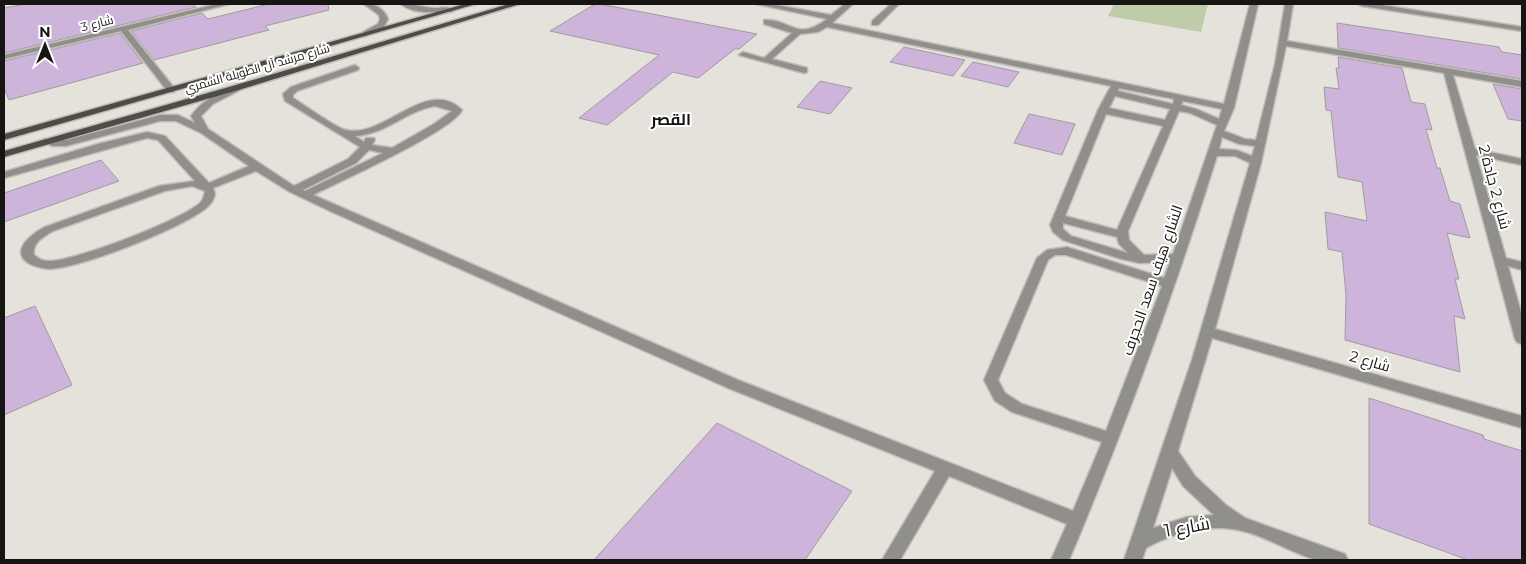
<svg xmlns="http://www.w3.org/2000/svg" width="1526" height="564" font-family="Montserrat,Cairo,sans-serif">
<rect width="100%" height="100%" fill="#e5e2db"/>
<polygon fill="#bfcba9" points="1114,4 1208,4 1201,32 1108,16"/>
<g fill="#ceb3da" stroke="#9f9ca1">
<polygon points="26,4 193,4 196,7 4,53 4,8"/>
<polygon points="269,4 328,4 329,10 265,26 269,30 154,60 131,31 202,13 208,19"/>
<polygon points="595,4 600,4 757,34 739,49 735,49 698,78 673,72 607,125 579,118 659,55 550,31"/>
<polygon points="1337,23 1499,47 1502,52 1522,55 1522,79 1338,48"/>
<polygon points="120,33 143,63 9,100 4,88 4,61"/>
<polygon points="904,47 965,60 953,76 890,62"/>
<polygon points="1338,57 1402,68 1411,102 1425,104 1432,130 1426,129 1437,168 1440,168 1450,201 1460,204 1470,238 1447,233 1459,279 1455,279 1465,319 1454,316 1460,372 1345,340 1346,295 1342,252 1328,249 1325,212 1367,221 1362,182 1338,177 1331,111 1326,110 1324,87 1339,89 1336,68 1339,68"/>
<polygon points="973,62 1019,72 1008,87 961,76"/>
<polygon points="820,81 852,88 830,114 797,107"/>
<polygon points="1493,84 1522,89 1522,121 1508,119"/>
<polygon points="1029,114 1075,124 1062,155 1014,143"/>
<polygon points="101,160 119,181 4,222 4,193"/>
<polygon points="35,306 72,385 4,415 4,318"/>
<polygon points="1369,398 1483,435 1484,439 1522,451 1522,560 1468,560 1369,524"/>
<polygon points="717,423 852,491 805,560 594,560"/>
</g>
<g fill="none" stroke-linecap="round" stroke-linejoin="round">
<g stroke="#c0bdb7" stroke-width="3">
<g id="minor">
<polygon points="217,4 229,4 128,30 174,88 174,92 168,92 121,31 4,59 4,55"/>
<path d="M 364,4 C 375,3 384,9 388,19 L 384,27 L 366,36 L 363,36 L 363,32 L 378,24 L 380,19 L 379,15 Z"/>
<path d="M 401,4 C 412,3 423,8 435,8 C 441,8 449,6 455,10 L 451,12 C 435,12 414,15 401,4 Z"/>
<path d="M 756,4 L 771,4 L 831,15 L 845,4 L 853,4 L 832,23 L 1224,104 L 1250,4 L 1258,4 L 1234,108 L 1224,131 L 1245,139 L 1256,140 L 1275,64 L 1285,4 L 1293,4 L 1287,41 L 1522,81 L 1522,87 L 1453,75 L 1475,149 L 1522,159 L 1522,165 L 1476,155 L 1506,258 L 1522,262 L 1522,270 L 1508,266 L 1522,316 L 1522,344 L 1517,342 L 1515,339 L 1444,73 L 1286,46 L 1261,163 L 1215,329 L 1522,416 L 1522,428 L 1212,338 L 1178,451 L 1195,476 L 1226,505 L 1245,518 L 1345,554 L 1348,560 C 1339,561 1326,562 1317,560 C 1290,553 1265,535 1238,530 C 1207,524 1173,533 1146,548 L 1142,560 L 1124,560 L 1192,360 L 1250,163 L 1235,156 L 1217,156 C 1174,293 1125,428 1069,560 L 1051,560 L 1067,524 L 949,476 L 900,560 L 882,560 L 935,471 L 728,388 L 332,212 L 290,192 L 256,171 L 213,188 L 215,194 C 214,200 210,205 205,209 C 177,230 85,266 51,269 C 45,269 38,267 32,265 C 7,253 31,234 45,227 L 159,186 L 195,181 L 158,140 L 147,138 L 4,178 L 4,172 L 98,144 L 147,132 L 165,136 L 209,183 L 249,166 L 201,133 L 176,121 L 160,121 L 66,146 L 52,146 L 43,141 L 44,139 L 66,140 L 160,115 L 178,115 L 195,123 L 191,116 C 203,100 220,90 239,84 L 244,87 L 242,89 L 213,104 L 201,116 L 208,129 L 294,186 L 348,159 L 360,147 L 285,101 L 283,94 L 291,87 L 355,65 L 359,68 L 358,70 L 297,91 L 293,95 L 293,98 C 303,104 336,128 346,130 C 384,139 427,76 462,110 C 454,130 339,182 313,195 L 738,380 L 1073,511 L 1102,442 L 1012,412 L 995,401 L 984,380 L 1037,258 L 1047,250 L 1067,247 L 1164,278 L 1170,262 L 1140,263 L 1121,259 L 1063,240 L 1053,232 L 1050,225 L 1098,110 L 1111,86 L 827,27 L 818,32 L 800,34 L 772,59 L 807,68 L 807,72 L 804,73 L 739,55 L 743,52 L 764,58 L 792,33 L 764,24 L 764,20 C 790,18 796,43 827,19 ZM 1119,88 L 1174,99 L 1173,104 L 1118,91 ZM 1115,96 L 1170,109 L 1165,120 L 1109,108 ZM 1183,101 L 1222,109 L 1219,119 L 1196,109 L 1181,105 ZM 435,106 L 452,111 L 434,124 L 392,148 L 372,145 L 375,140 L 374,138 L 366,138 L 364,142 L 355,136 C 387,134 405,111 435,106 ZM 1179,111 L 1190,113 L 1217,125 L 1173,254 L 1144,255 L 1129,240 L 1128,231 ZM 1106,114 L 1163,126 L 1117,230 L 1065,216 ZM 1222,137 L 1239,144 L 1255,146 L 1252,156 L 1236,150 L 1219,149 ZM 369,150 L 383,153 L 305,191 L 303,190 L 356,163 ZM 192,186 L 205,191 C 204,195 204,198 201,202 C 183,220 73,262 48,261 C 42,261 38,258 34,255 C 32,243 43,237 53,231 L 165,191 ZM 1063,223 L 1117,237 L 1119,244 L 1128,253 L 1071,236 L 1063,229 ZM 1055,255 L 1066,255 L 1162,286 L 1106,431 L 1022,404 L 1005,393 L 998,380 L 1048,260 ZM 1172,468 L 1183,486 L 1214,515 L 1187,517 L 1153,528 Z"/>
<polygon points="891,4 899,4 878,25 872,25 872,21"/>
<polygon points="1358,4 1375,4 1522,27 1522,31 1362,6"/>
</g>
</g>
<g stroke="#c0bdb7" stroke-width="3">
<g id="major">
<polygon points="465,4 476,4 4,140 4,134"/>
<polygon points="509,4 520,4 242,89 4,157 4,151 236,85"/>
</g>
</g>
<use href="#minor" fill="#908f8c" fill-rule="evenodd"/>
<use href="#major" fill="#4e4c47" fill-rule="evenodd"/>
</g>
<g text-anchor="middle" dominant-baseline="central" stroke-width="4" stroke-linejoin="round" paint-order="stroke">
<g font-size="12" fill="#161513" stroke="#fff">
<text transform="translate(97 23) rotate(-14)">شارع 3</text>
<text transform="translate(257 68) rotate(-16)">شارع مرشد آل الطويلة الشمري</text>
</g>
<g font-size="15" fill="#161513" stroke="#fff">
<text transform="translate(1495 187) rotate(75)">شارع 2 جادة 2</text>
<text transform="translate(1152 280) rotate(-71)">الشارع هيف سعد الحجرف</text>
<text transform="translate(1370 361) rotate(16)">شارع 2</text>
</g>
<g font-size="16" font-weight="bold" fill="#161513" stroke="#fff">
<text x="671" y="119">القصر</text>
</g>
<g font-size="18" fill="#161513" stroke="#fff">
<text transform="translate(1187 527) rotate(-10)">شارع 1</text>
</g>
</g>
<rect width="1526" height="564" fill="none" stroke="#161513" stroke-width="10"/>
<g transform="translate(45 45)" stroke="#ffffff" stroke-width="4" paint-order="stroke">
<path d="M0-4L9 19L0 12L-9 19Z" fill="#161513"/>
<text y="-8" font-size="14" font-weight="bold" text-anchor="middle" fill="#161513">N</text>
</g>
</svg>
